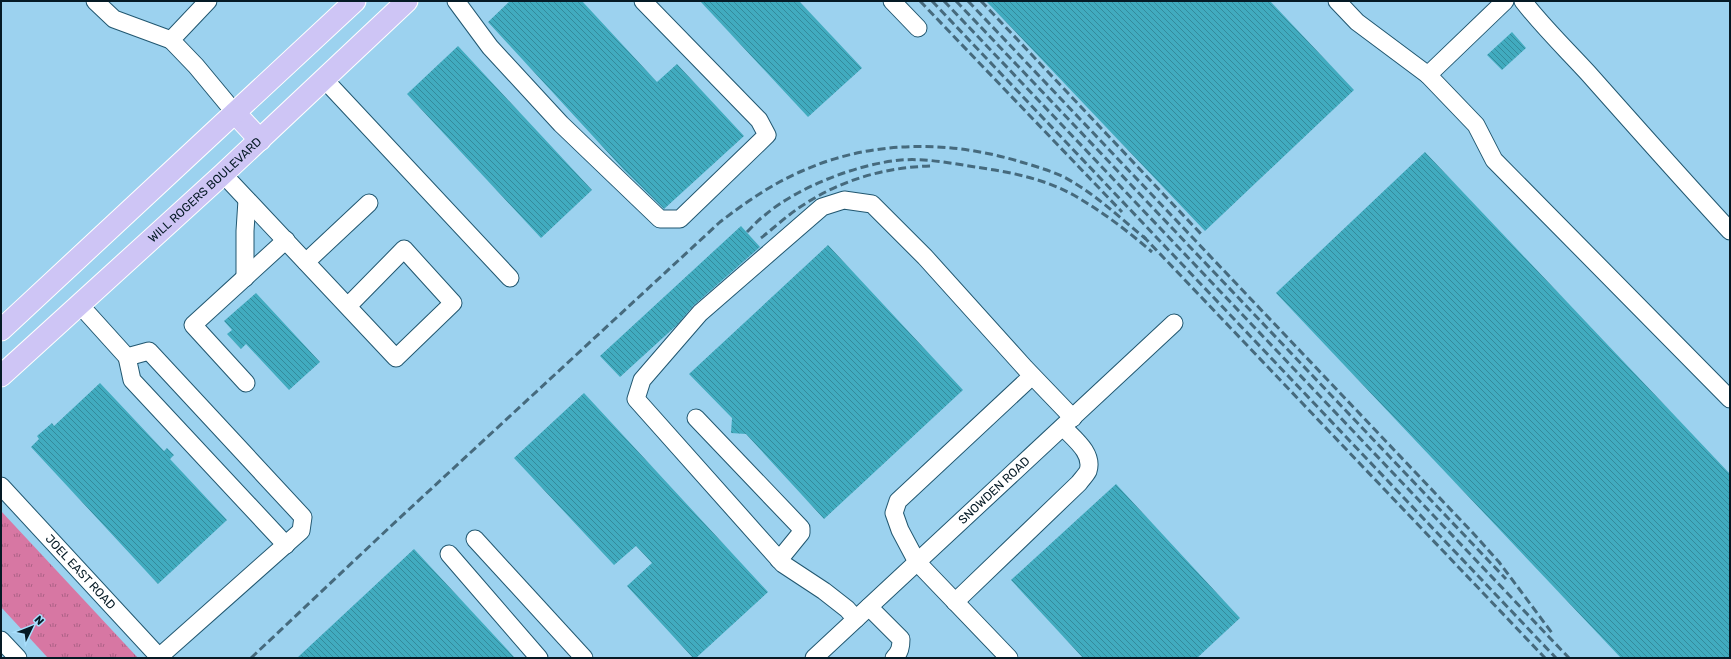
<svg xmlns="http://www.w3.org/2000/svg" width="1731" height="659" font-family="Rubik,sans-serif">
<defs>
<pattern id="grass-tufts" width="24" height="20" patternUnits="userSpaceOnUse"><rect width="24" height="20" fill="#d777a3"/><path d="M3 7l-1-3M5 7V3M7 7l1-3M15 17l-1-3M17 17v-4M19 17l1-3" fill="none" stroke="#ac6185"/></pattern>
<pattern id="building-back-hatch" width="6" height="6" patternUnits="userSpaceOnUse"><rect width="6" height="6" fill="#41abbf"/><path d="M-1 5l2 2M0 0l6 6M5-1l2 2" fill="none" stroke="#348a9b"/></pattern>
</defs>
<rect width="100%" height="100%" fill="#9cd2ef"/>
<polygon fill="url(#grass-tufts)" points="1,511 138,658 48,658 1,607"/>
<g fill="url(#building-back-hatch)">
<polygon points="510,1 582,1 657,82 677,64 744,136 664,209 624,170 488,22"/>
<polygon points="700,1 799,1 862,68 808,117"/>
<polygon points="986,1 1270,1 1354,90 1205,231"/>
<polygon points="1512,32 1526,48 1502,70 1487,55"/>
<polygon points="458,46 592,190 541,238 407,94"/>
<polygon points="1425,152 1730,474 1730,658 1621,658 1276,293"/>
<polygon points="741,226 760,247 693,306 677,325 620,377 600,356"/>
<polygon points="828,245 963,390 824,519 746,434 731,433 732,418 689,374"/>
<polygon points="256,293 320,362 289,390 246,344 241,349 227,334 232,330 224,321"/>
<polygon points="100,383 164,451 167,448 174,455 170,459 227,520 158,584 31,447 39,439 37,436 52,423 54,426"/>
<polygon points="584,393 768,592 696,658 693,658 627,586 652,563 636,546 614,565 514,458"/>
<polygon points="1116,484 1240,618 1197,658 1083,658 1011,580"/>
<polygon points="414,549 515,658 297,658"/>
</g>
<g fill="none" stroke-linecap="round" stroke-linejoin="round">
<g stroke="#215770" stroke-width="19">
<g id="minor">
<polyline points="95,1 114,19 171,40"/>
<polyline points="208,1 171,40 196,66 235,113"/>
<polyline points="456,1 490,47 561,124 660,219 680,219 767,135 759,120 643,1"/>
<polyline points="892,1 918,28"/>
<polyline points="1337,1 1357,22 1428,75 1505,1"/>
<path d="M 1523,1 C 1543,27 1566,49 1588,73 C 1635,126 1682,179 1730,231"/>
<polyline points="1428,75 1476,125 1494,160 1730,399"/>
<polyline points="324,79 510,278"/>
<polyline points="223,174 396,358 453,303 404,249 348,306"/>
<polyline points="306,262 369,203"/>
<polyline points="245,278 245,231 247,200"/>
<polyline points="80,305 127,357 149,351 303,517 301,531 159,657"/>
<polyline points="127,357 132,380 286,545"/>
<polyline points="246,383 193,325 286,240"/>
<polyline points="696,418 801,528 801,533 779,560"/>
<path id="s1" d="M 1,486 L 160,658"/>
<polyline points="475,539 584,658"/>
<polyline points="449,554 539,658"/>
<path d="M 955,602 L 1079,483 C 1081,480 1086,475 1088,471 C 1094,453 1073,438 1063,427"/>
<path d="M 869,607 L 901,639 C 901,647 900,652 894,658"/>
<polyline points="856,619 847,609 824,591 783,564 636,399 642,380 700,313 822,207 844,200 872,204 925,257 1025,368 1073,418"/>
<polyline points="1,640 18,658"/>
<path id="s2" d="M 814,658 L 1174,323"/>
<polyline points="1009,658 917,562 900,530 894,513 898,501 1032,376"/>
</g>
</g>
<g stroke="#fff" stroke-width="23">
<g id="major">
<polyline points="235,113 260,140"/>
<polyline points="1,330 355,1"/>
<path id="s3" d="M 1,376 L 223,174 L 407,1"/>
</g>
</g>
<use href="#minor" stroke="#fff" stroke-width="17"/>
<use href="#major" stroke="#cec5f5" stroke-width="21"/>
<g stroke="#466a7d" stroke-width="3" stroke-dasharray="8 4" stroke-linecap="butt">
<polyline points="920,1 1122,212"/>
<polyline points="932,1 1556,658"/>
<polyline points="944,1 1569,658"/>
<polyline points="956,1 1506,579"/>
<polyline points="968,1 1472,532 1499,562 1552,633"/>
<polyline points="981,1 1202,235"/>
<path d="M 747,232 C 753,226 758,220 765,215 C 798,187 857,164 901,160 C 928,158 955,164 982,168 C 1015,173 1048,180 1077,197 C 1104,213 1129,232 1152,252"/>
<polyline points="1143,236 1545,658"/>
<path d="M 761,238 C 776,226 791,212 808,202 C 844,179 888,167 931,166"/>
<path d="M 251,658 L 391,526 L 720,222 C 746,202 772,184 802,171 C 871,140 950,140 1021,162 C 1035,166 1051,171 1064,177 C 1094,193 1119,217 1146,239"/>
</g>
</g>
<g text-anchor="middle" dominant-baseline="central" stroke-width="3" stroke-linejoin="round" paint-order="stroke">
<g font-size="12" fill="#051a25" stroke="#a8dffd">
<text stroke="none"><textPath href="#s3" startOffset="276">WILL ROGERS BOULEVARD</textPath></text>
<text stroke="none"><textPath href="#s2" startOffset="246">SNOWDEN ROAD</textPath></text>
<text stroke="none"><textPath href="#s1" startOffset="117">JOEL EAST ROAD</textPath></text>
</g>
</g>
<rect width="1731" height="659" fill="none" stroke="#051a25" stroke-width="4"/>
<g transform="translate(32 627) rotate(47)" stroke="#a8dffd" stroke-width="3" paint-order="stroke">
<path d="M0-3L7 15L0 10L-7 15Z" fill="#051a25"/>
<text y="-6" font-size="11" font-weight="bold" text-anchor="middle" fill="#051a25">N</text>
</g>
</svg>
